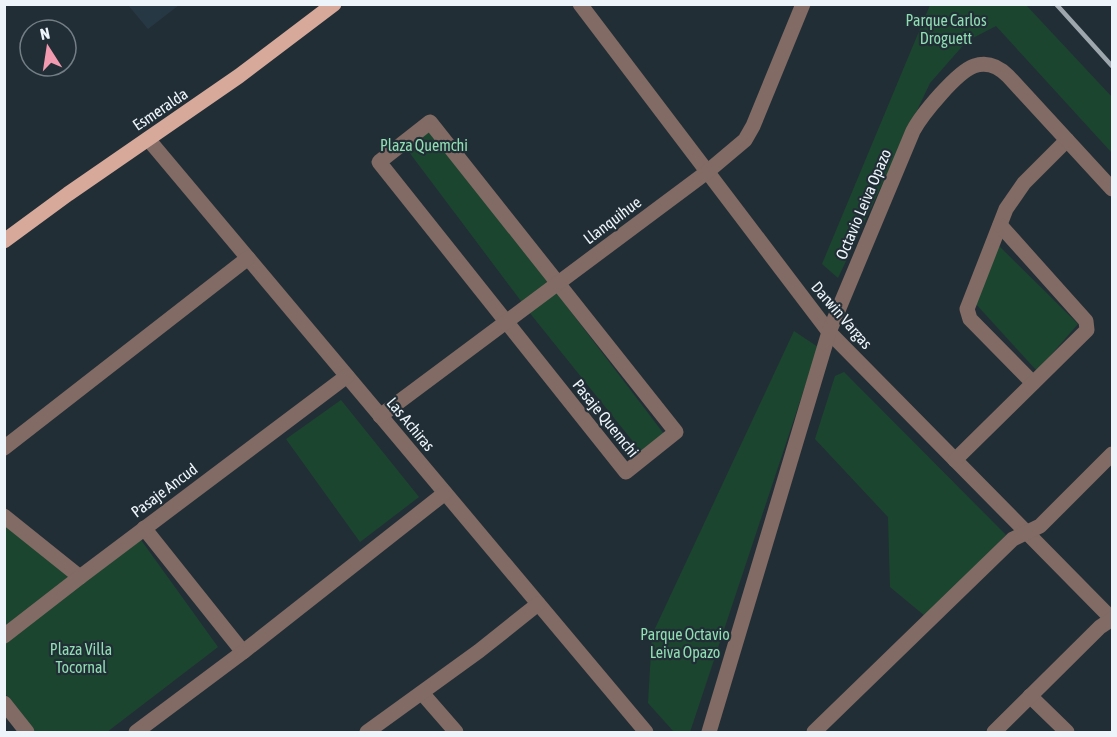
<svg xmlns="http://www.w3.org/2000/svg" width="1117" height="737" font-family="'Asap Condensed',sans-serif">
<rect width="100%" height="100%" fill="#222e36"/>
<polygon fill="#273845" points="128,5 179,5 148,29"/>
<g fill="#1c4530">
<polygon points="930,5 1026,5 1112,97 1112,153 996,26 967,41 930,83 838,278 822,264"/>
<polygon points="422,123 540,271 664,434 667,446 659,455 653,458 643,454 533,317 406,148"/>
<polygon points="997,244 1078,324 1037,371 975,303"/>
<polygon points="794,331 818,347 690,732 674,732 648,703 652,635"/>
<polygon points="844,372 1006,535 925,616 890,587 888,517 815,439 835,376"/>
<polygon points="341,400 419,497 360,542 286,439"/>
<polygon points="4,524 83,583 141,540 218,647 107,732 33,732 5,693"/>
</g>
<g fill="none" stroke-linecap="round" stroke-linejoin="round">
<g stroke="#816b64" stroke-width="15">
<polyline points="580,4 829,332 1112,619"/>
<polygon points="430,122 676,432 626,472 379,162"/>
<polyline points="148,139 646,732"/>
<polyline points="1033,383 970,319 967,309 1006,209 1024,183 1067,140"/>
<polyline points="380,416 707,172 745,140 753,126 803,4"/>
<polyline points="4,448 248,258"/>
<polyline points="955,460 1087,330 1086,321 1000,225"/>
<polyline points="4,516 80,577"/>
<polyline points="144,528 243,652"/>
<polyline points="4,636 80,577 347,376"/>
<polyline points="422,693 456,732"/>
<polyline points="1030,696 1067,732"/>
<polyline points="4,703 27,732"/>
<polyline points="136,732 243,652 445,493"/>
<polyline points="367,732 479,651 538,604"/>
<path d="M 709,732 L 829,332 L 913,131 C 922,114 957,72 974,66 C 988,61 999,67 1008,76 L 1112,189"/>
<polyline points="814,732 1013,539 1040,526 1112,454"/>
<polyline points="994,732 1100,627 1112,619"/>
</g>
<polyline stroke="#d7a99a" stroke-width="15" points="4,241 68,194 239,76 334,4"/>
<polyline stroke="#9da7ad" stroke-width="4.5" points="1056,4 1112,66"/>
</g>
<g text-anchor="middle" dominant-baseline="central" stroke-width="4.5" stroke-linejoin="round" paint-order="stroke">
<g font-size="16" fill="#90deb3" stroke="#222e36">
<text x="946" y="20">Parque Carlos<tspan x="946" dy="18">Droguett</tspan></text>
<text x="424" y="145">Plaza Quemchi</text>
<text x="685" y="634">Parque Octavio<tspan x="685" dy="18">Leiva Opazo</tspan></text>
<text x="81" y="649">Plaza Villa<tspan x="81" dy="18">Tocornal</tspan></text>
</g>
<g font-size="16" fill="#edf5fb" stroke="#222e36">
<text transform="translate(160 109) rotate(-34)">Esmeralda</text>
<text transform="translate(863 204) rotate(-67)">Octavio Leiva Opazo</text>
<text transform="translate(612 220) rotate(-37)">Llanquihue</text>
<text transform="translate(842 315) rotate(49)">Darwin Vargas</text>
<text transform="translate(606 418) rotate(51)">Pasaje Quemchi</text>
<text transform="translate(411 424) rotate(50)">Las Achiras</text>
<text transform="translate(164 490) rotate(-37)">Pasaje Ancud</text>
</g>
</g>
<rect width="1117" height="737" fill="none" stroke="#edf5fb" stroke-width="12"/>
<g transform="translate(48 48) rotate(348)"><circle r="28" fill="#222e36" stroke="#737e85" stroke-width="1.5"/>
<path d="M0-4.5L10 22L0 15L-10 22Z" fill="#f29aaf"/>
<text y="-9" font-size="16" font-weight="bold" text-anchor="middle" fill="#edf5fb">N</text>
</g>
</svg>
